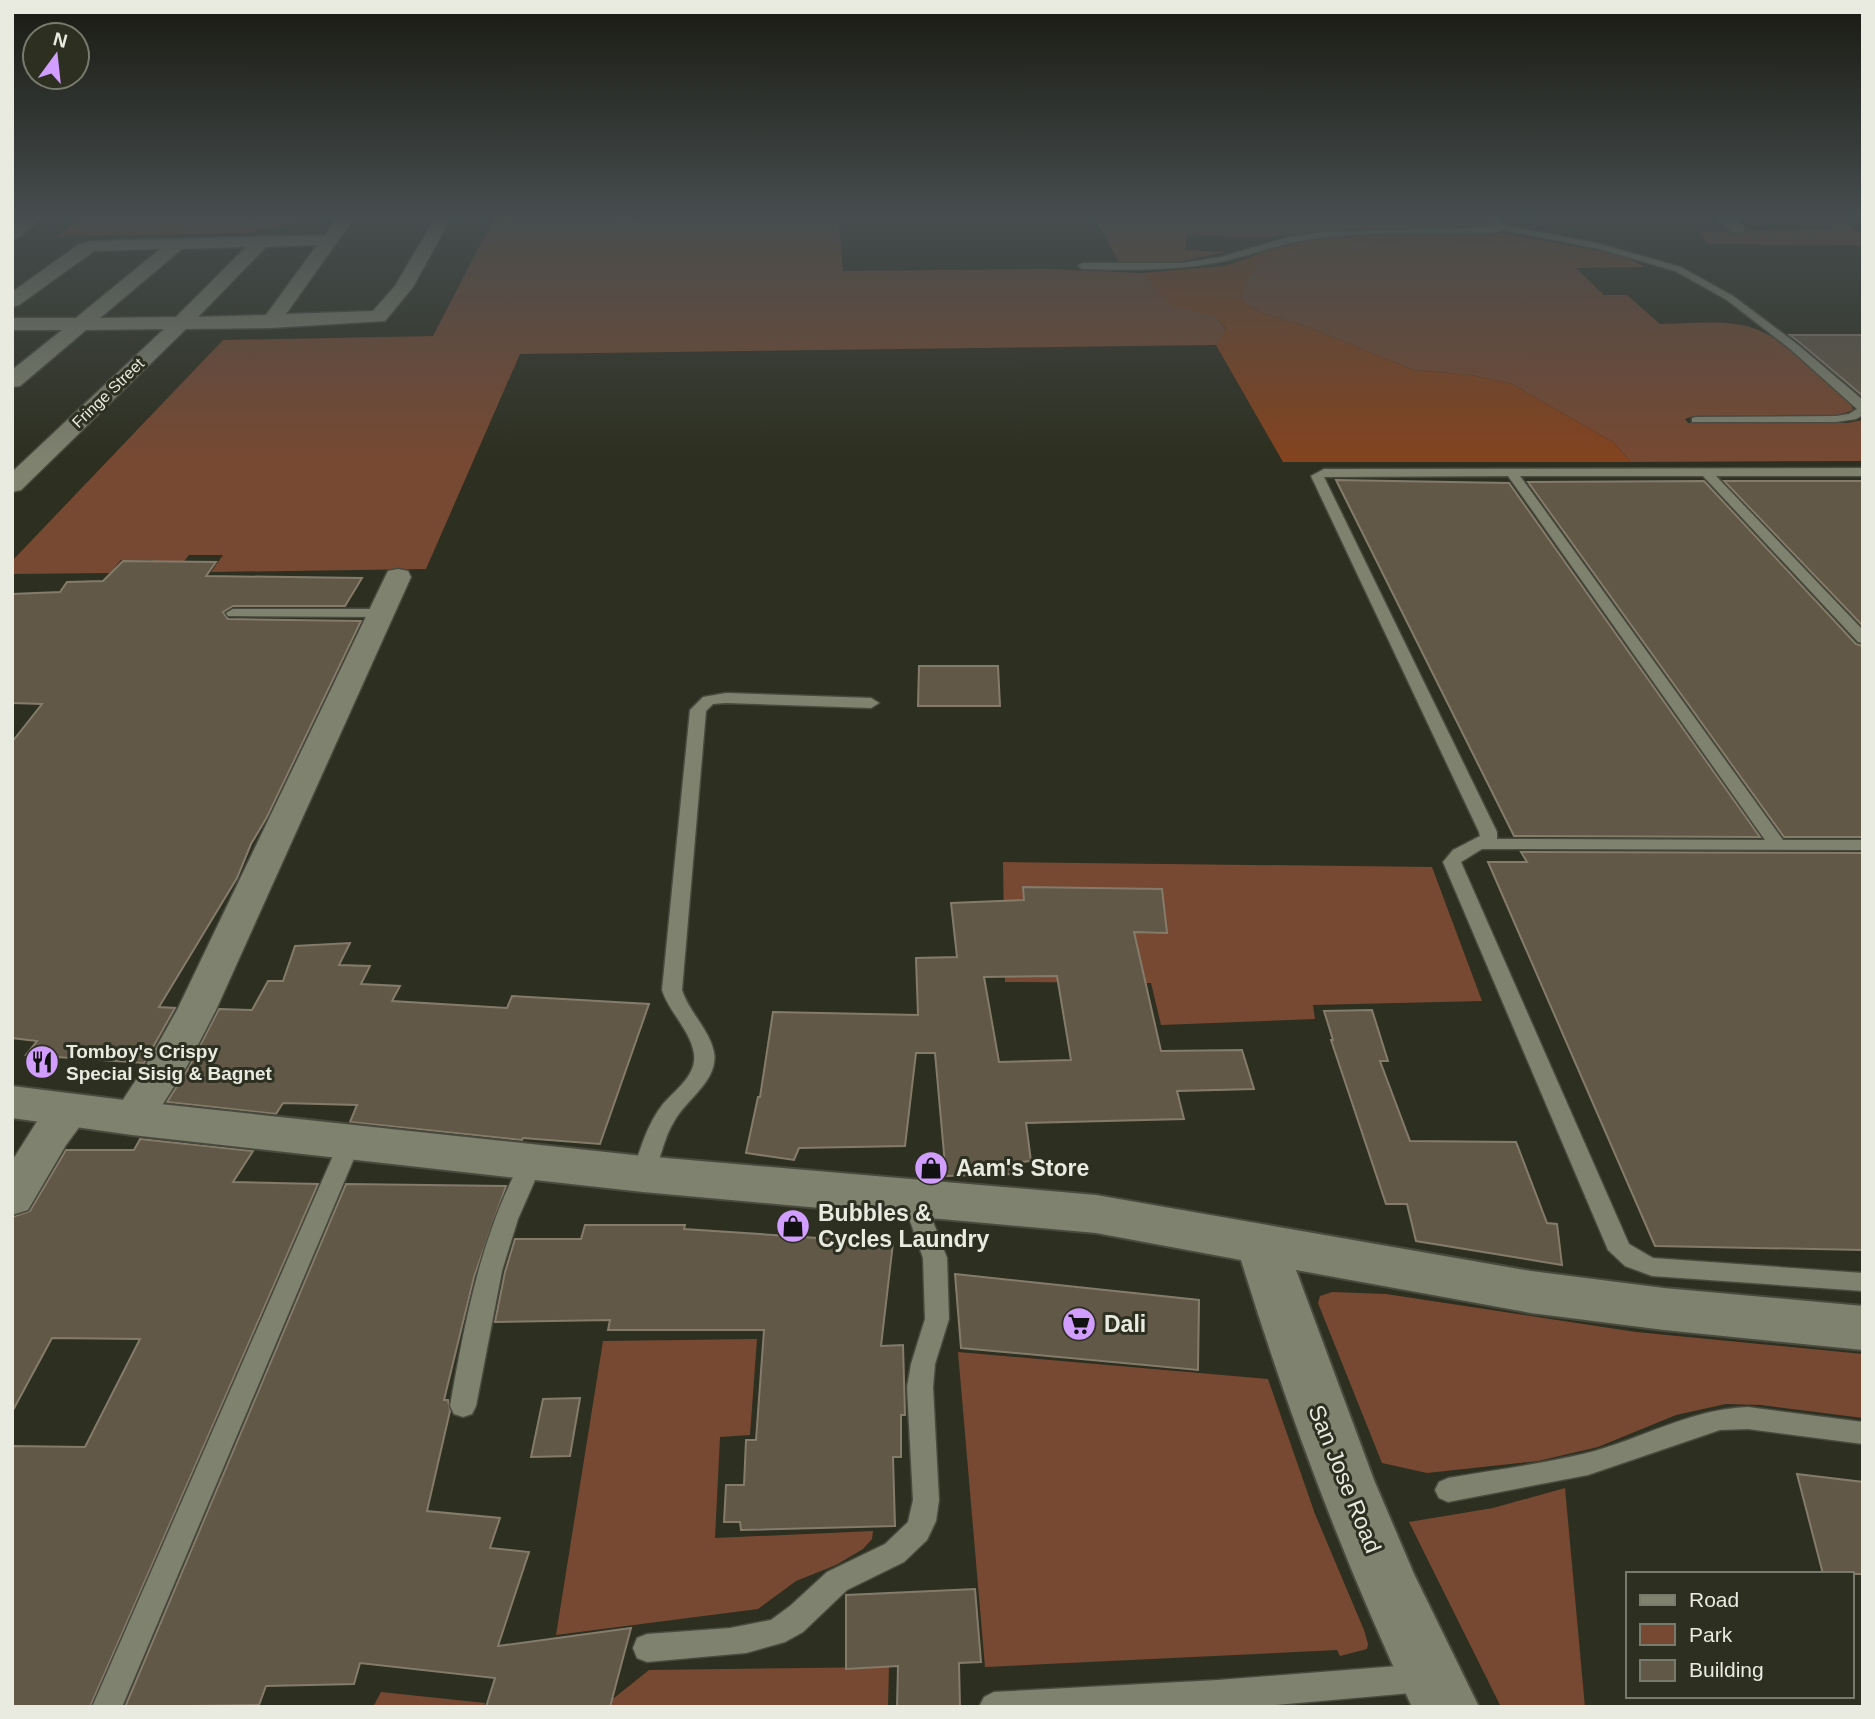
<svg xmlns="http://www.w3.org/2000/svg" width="1875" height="1719" font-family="Arial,sans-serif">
<rect width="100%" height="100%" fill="#2d2f20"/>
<g fill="#774932">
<polygon points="494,218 619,218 621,223 839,224 843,271 1048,269 1142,273 1158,287 1162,295 1216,317 1226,330 1216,345 520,354 426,569 211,572 223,555 189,555 175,573 143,573 153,560 121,560 110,573 12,574 12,561 223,340 433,336"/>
<polygon points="1103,218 1490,218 1494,223 1493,227 1324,231 1257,238 1187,235 1185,250 1226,252 1177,262 1120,264 1098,223"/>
<polygon points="1823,221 1842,221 1863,234 1863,245 1708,244 1699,232 1835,229"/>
<path d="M 1502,240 L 1528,241 L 1605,254 L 1610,253 L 1624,256 L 1645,267 L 1576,268 L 1604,295 L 1627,295 L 1660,324 C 1686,324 1715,320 1741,325 C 1784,333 1819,375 1851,402 L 1853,410 C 1818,425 1734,417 1693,416 L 1685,419 L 1688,423 L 1847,423 L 1863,420 L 1863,461 L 1631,462 L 1613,442 L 1512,384 L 1471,375 L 1413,370 L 1308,327 L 1262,313 L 1241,301 C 1242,293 1246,278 1252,271 C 1289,231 1447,242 1502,240 Z"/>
<polygon points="1003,862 1432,867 1482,1001 1313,1005 1315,1019 1161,1025 1151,983 1005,982"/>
<polygon points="1332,1292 1386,1294 1636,1332 1863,1354 1863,1418 1761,1405 1726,1404 1676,1415 1598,1447 1538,1461 1427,1473 1382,1463 1318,1303 1320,1296"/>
<polygon points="757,1339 750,1435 720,1437 715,1538 873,1531 872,1539 863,1549 836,1565 796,1581 758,1609 556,1635 603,1341"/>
<polygon points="958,1352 1268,1379 1315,1514 1364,1630 1368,1644 1367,1649 1340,1656 1337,1650 985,1667"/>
<polygon points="1565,1488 1585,1707 1501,1707 1409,1522 1493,1508"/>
<polygon points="889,1667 888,1707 538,1707 541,1697 614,1698 649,1670"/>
<polygon points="381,1692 485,1703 484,1707 373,1707"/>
</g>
<g fill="#83431f">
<polygon points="81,218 301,218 297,223 249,233 56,237"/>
<polygon points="826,218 826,223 621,223 618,219"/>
<path d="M 1502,233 L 1610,253 L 1598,254 L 1528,241 L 1502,240 C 1446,242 1290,231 1253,271 C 1247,278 1242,292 1241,301 L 1262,313 L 1308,327 L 1413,370 L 1471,375 L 1512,384 L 1613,442 L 1631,462 L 1283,462 L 1216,345 L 1226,329 L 1216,317 L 1171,305 L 1142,273 L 1225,266 L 1297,240 L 1375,235 Z"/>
</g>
<g fill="#615848" stroke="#857b6b" stroke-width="2" fill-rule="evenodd">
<polygon points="1790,335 1863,335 1863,396 1799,342"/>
<polygon points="1336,480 1509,483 1760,837 1514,836"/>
<polygon points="1704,481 1856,644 1863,646 1863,837 1784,837 1528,482"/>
<polygon points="1724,481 1863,481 1863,626"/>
<polygon points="123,561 216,562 206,576 362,578 345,606 233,606 223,612 228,619 361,621 267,817 251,844 237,878 159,1007 175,1008 144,1063 26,1055 37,1041 12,1038 12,742 42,704 12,703 12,594 60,592 67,582 103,581"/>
<polygon points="919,666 998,666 1000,706 918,706"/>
<polygon points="1521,852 1863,853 1863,1250 1655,1246 1488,862 1527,862"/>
<path d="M 1023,887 L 1162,889 L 1167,933 L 1134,932 L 1161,1051 L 1242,1050 L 1254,1089 L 1177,1091 L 1184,1119 L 1026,1123 L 1031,1161 L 1021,1162 L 1022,1174 L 946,1176 L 935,1053 L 916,1053 L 905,1146 L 799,1148 L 794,1160 L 746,1153 L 758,1097 L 760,1097 L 773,1012 L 918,1015 L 916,958 L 957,957 L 951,903 L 1024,900 ZM 1057,976 L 1071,1060 L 999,1062 L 984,977 Z"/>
<polygon points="350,943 339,965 370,966 361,984 400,986 392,1001 507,1008 512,996 649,1004 600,1144 523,1138 522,1140 350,1122 357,1105 283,1103 276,1114 167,1102 189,1067 219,1009 252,1010 268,981 283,981 295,946"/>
<polygon points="1372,1010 1388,1061 1380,1061 1410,1141 1516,1142 1547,1223 1557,1224 1562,1265 1416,1241 1407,1204 1386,1204 1331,1040 1333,1040 1324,1011"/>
<polygon points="140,1139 253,1151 233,1182 318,1184 90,1707 12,1707 12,1446 85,1447 140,1339 52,1338 12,1412 12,1217 30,1211 66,1150 134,1150"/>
<polygon points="346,1184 506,1186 474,1277 444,1400 448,1400 450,1411 427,1511 500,1518 490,1548 529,1552 498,1646 631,1628 610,1707 486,1707 495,1678 360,1663 354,1684 266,1686 259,1705 125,1707"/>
<polygon points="585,1225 685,1225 684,1229 893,1243 881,1346 903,1345 905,1415 901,1415 901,1457 893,1457 895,1526 741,1530 740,1522 724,1522 726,1485 744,1485 746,1440 756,1440 764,1330 608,1330 610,1320 495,1322 505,1272 515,1239 581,1239"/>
<polygon points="955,1274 1199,1300 1198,1370 961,1348"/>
<polygon points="580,1398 570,1456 531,1457 543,1399"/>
<polygon points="1797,1474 1863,1482 1863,1574 1823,1574"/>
<polygon points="975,1589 981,1662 959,1663 960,1707 897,1707 898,1666 846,1669 846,1595"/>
</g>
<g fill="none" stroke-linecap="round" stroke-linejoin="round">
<g stroke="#494a3d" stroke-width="3">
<g id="service">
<path d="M 1491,218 L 1499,218 L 1504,225 L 1600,244 L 1681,267 L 1733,296 L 1797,344 L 1863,400 L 1863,415 L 1856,419 L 1836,422 L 1692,422 L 1692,418 L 1696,417 L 1836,416 L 1849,414 L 1857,409 L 1789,348 L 1727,300 L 1675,271 L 1599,249 L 1502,230 L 1494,233 C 1437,234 1374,231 1318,238 C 1284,242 1253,255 1220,262 C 1174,271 1129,270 1082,269 L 1078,266 L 1082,263 L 1182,263 L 1221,257 L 1288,237 L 1321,232 L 1493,227 L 1496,226 Z"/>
<path d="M 1863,468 L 1863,476 L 1716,476 L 1863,630 L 1863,643 L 1858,642 L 1703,476 L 1520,476 L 1783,840 L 1863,840 L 1863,850 L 1482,849 L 1461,862 L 1629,1244 L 1653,1258 L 1863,1273 L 1863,1291 L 1652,1276 L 1625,1266 L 1608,1250 L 1443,862 L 1453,850 L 1480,836 L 1479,832 L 1311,476 L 1324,469 ZM 1508,476 L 1765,840 L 1497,839 L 1497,832 L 1324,477 Z"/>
<polygon points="233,609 382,609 389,613 382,617 228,616 226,613"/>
<path d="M 726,693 L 871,698 L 879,703 L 871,708 L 726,703 L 713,704 L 706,711 L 682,990 C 689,1012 709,1029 714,1052 C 719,1080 687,1099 675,1120 C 663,1138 661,1161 651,1180 L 643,1182 L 635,1180 L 632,1174 C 640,1150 647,1124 663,1104 C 675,1090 697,1075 694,1054 C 691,1031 669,1012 662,990 L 690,710 L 703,697 Z"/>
<polygon points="350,1134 358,1136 361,1142 122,1707 92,1707 339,1142 342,1136"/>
<path d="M 532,1154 L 540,1156 L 543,1162 L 518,1219 L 502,1271 L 476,1406 L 472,1414 L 463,1417 L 454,1414 L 450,1406 C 465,1321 481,1233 524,1156 Z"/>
<polygon points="913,1190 921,1192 924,1198 947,1258 949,1319 935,1364 933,1387 939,1500 936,1521 927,1540 904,1562 847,1590 803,1632 785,1642 746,1653 647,1662 637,1658 633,1648 637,1638 647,1634 730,1628 771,1620 790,1606 827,1572 885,1544 908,1522 913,1500 907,1387 911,1364 925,1319 923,1258 902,1198 905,1192"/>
<path d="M 1748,1407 L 1863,1422 L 1863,1444 L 1748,1429 L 1720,1430 L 1588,1475 L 1448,1502 L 1439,1498 L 1435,1490 L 1439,1482 L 1448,1478 C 1494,1470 1542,1464 1587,1453 C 1642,1439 1690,1409 1748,1407 Z"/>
<polygon points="1423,1664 1433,1668 1438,1678 1433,1688 1423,1692 1252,1707 979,1707 984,1697 994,1692 1218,1680"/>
</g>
</g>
<g stroke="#494a3d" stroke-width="3">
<g id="minor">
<polygon points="23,218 42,218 18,238 12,239 12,226"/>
<path d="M 337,218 L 354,218 L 286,314 L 373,311 L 395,286 L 435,218 L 451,218 L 413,287 L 385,321 L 271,328 L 186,329 L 21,490 L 12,492 L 12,472 L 164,329 L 86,330 L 20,386 L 12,387 L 12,370 L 62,330 L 12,330 L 12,318 L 76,318 L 160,249 L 94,251 L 19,305 L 12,307 L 12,292 L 78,245 L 91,241 L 325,235 ZM 317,245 L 266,315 L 198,317 L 266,247 ZM 246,247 L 176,317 L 100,318 L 182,249 Z"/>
<polygon points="1715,218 1734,218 1745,228 1743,232 1731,232"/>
<polygon points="398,569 408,571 411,577 216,1010 187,1066 147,1129 132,1133 117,1129 111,1118 149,1060 177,1010 385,577 388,571"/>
<polygon points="70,1096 85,1100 91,1111 66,1145 28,1210 12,1215 12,1161 36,1123 55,1100"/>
</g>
</g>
<g stroke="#494a3d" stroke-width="4">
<path id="tertiary" d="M 12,1086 L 132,1101 L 643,1156 L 1096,1195 L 1531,1271 L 1664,1288 L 1863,1306 L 1863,1350 L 1664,1330 L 1531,1313 L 1296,1270 L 1374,1480 L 1414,1574 L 1479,1707 L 1412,1707 C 1344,1562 1288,1413 1241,1260 L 1096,1233 L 643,1192 L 132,1135 L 12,1118 Z"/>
</g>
<use href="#service" fill="#7f826f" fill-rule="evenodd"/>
<use href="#minor" fill="#7f826f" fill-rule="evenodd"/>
<use href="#tertiary" fill="#7f826f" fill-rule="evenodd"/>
</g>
<linearGradient id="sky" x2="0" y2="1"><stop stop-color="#191a12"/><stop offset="0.47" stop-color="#464d4e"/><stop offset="1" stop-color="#464d4e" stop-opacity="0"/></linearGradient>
<rect width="1875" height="459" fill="url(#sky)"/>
<defs>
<g id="restaurant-disc" transform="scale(1.75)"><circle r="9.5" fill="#d19dfe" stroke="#2d2f20"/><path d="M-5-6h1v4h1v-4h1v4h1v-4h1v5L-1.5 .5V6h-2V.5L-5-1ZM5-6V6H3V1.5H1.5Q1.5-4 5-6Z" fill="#111"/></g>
<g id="shop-disc" transform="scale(1.75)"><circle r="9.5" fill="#d19dfe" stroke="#2d2f20"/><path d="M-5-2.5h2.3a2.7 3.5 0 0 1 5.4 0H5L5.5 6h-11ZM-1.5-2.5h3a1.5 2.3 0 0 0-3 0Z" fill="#111"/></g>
<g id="supermarket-disc" transform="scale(1.75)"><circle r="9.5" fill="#d19dfe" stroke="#2d2f20"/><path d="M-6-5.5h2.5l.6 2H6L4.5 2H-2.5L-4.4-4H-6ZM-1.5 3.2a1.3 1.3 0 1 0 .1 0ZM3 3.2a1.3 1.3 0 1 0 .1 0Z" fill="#111"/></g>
</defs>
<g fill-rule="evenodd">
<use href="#restaurant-disc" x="42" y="1062"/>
<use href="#shop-disc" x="931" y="1168"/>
<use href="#shop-disc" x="793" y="1226"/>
<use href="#supermarket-disc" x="1079" y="1324"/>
</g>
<g text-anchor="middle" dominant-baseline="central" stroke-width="6" stroke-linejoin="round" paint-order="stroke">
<g font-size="16" fill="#e9eae0" stroke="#2d2f20">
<text transform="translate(108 393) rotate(-44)">Fringe Street</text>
</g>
<g font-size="19" font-weight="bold" fill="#e9eae0" stroke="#2d2f20" text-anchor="start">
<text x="66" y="1051">Tomboy's Crispy<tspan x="66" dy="22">Special Sisig &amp; Bagnet</tspan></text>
</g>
<g font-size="23" font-weight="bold" fill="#e9eae0" stroke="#2d2f20" text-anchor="start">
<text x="956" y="1168">Aam's Store</text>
<text x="818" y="1213">Bubbles &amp;<tspan x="818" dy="26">Cycles Laundry</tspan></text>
<text x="1104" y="1324">Dali</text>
</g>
<g font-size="23" fill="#e9eae0" stroke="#2d2f20">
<text transform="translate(1345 1479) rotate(68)">San Jose Road</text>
</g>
</g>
<rect width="1875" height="1719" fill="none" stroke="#e9eae0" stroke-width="28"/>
<rect x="1626" y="1572" width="228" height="126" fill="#2d2f20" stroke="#787a6d" stroke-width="2"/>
<rect x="1640" y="1595" width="35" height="10" fill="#7f826f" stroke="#787a6d" stroke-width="2"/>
<text x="1689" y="1607" font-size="21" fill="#e9eae0">Road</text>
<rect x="1640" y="1624" width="35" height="21" fill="#774932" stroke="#787a6d" stroke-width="2"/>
<text x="1689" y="1642" font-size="21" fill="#e9eae0">Park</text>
<rect x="1640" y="1660" width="35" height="21" fill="#615848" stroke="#787a6d" stroke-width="2"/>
<text x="1689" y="1677" font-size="21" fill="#e9eae0">Building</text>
<g transform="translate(56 56) rotate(15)"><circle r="33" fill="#2d2f20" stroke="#787a6d" stroke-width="2"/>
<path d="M0-5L12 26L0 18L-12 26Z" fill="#d19dfe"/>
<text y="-10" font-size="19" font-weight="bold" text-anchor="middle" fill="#e9eae0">N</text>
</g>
</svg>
